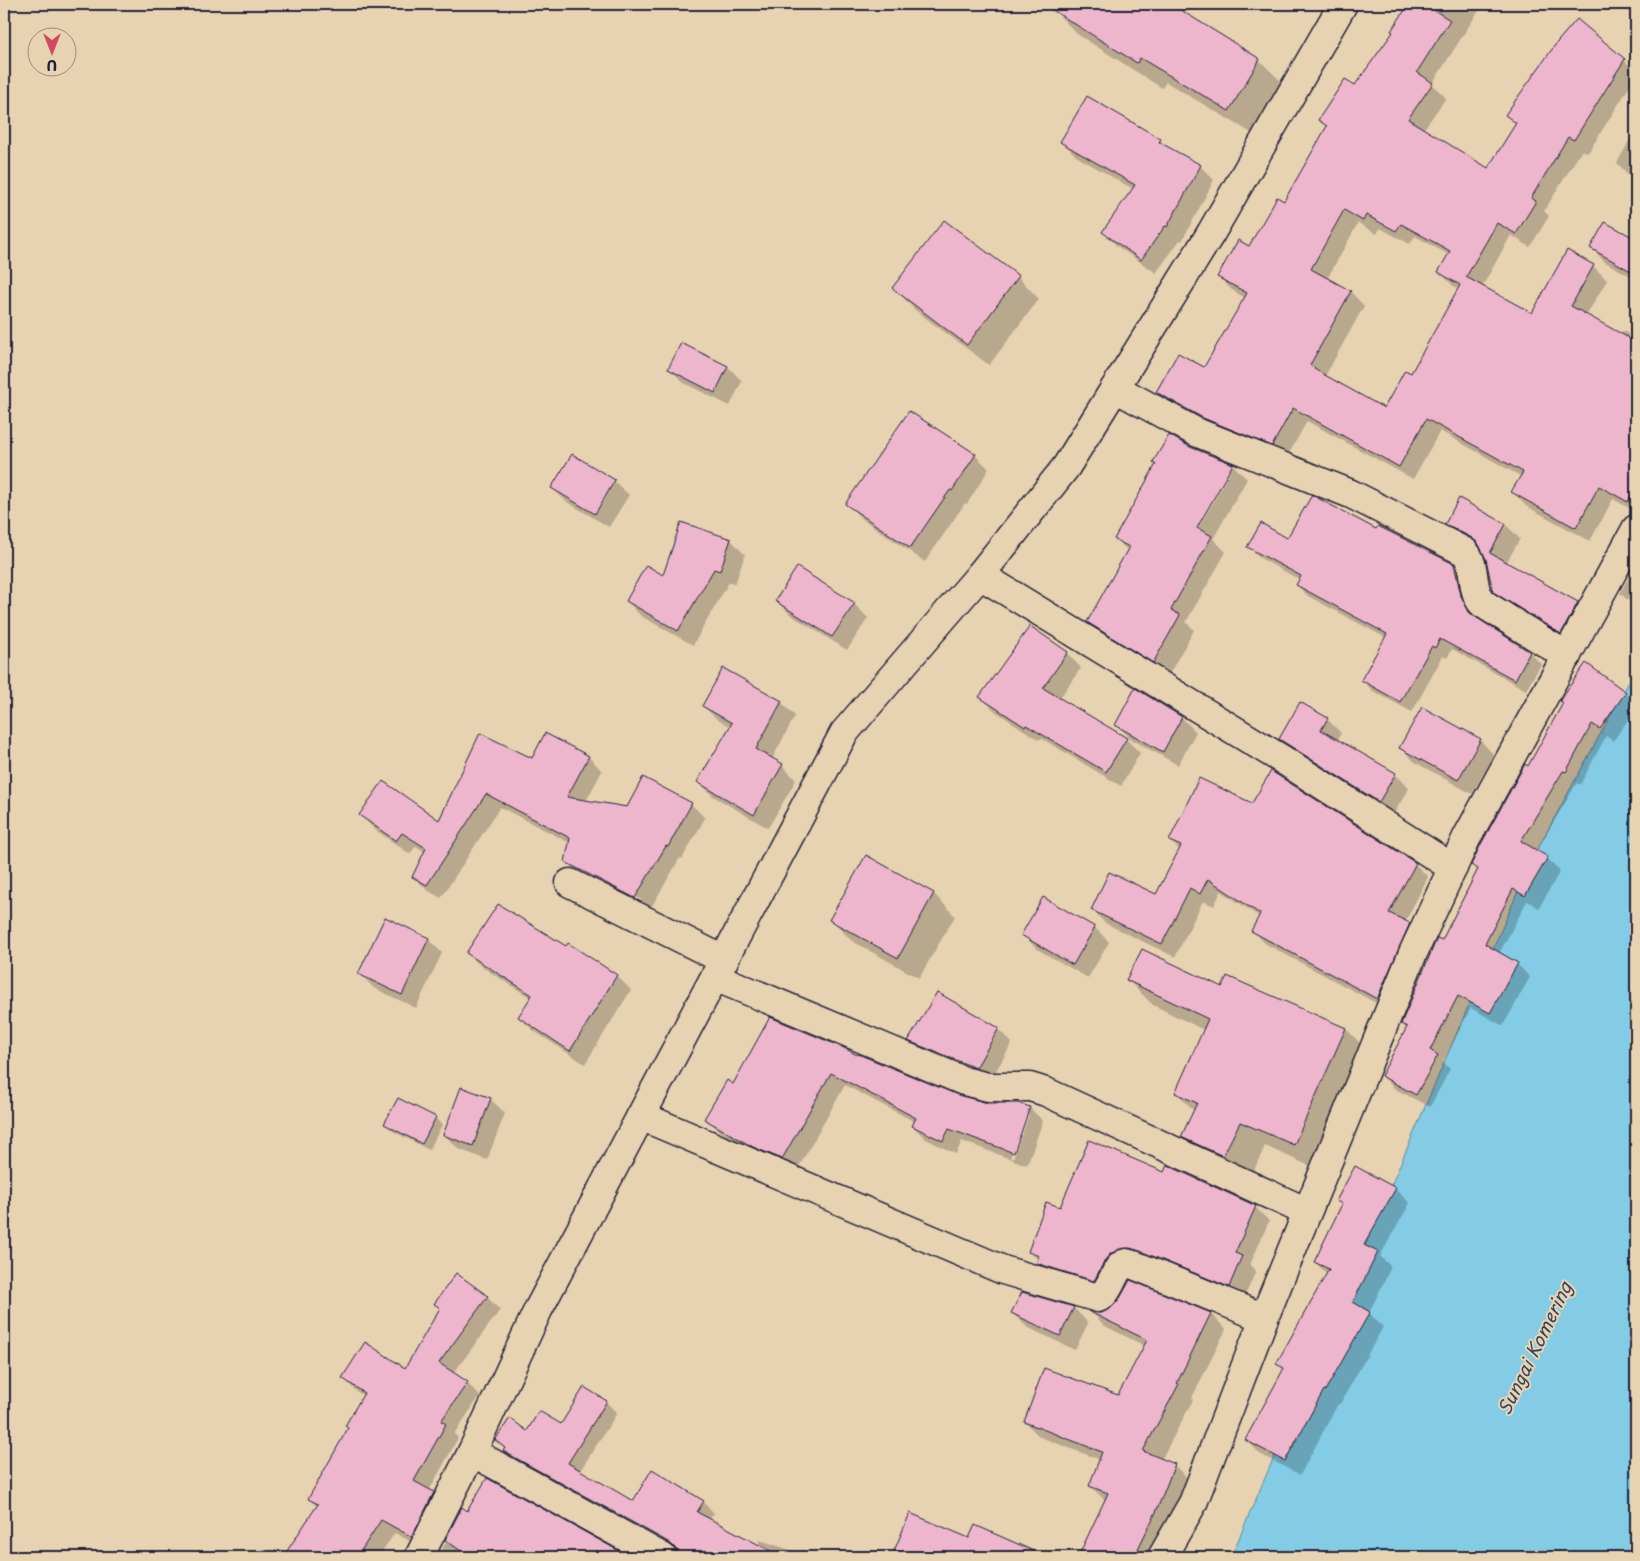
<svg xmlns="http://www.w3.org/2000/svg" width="1640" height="1561" font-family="'Playpen Sans',sans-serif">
<rect width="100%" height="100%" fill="#e7d2b1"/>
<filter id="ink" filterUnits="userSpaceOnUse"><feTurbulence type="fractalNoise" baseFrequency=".02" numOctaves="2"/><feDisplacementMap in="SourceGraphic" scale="10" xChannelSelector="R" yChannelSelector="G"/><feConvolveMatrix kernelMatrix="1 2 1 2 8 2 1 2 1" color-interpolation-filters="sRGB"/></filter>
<g filter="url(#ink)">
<polygon fill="#84cce5" stroke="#5d88a1" points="1636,669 1636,1557 1231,1557 1531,861"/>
<g fill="#0003" fill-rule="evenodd">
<polygon points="1054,4 1167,4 1259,60 1285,85 1255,135 1166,82 1162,88 1077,34 1052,8"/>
<path d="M 1391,4 L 1483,4 L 1432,84 L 1446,98 L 1423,130 L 1488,170 L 1517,125 L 1507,115 L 1624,60 L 1636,72 L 1636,76 L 1588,153 L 1582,150 L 1544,211 L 1549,216 L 1530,247 L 1511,235 L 1482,287 L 1533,315 L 1593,266 L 1607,280 L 1586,316 L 1621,335 L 1623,331 L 1636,338 L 1636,512 L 1613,499 L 1590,541 L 1526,506 L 1513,492 L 1522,477 L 1440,431 L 1413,479 L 1307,421 L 1286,459 L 1171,406 L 1157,392 L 1204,369 L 1245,298 L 1232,290 L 1219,277 L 1250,248 L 1285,203 L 1328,128 L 1320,120 L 1355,87 L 1395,33 L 1405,12 ZM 1358,223 L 1377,234 L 1380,228 L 1410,244 L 1415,236 L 1449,255 L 1440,272 L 1453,286 L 1459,289 L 1411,374 L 1385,410 L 1325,376 L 1364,306 L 1351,292 L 1327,279 Z"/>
<polygon points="1636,53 1636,67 1630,61"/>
<polygon points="1636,129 1636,180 1631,177 1617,163"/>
<polygon points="1160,140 1170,149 1200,166 1214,180 1182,241 1180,240 1156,273 1117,246 1103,232 1133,189 1076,156 1062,141"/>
<polygon points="944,222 1018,277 1039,299 989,365 915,310 894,288"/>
<polygon points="1605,223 1636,240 1636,279 1605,262 1591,248"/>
<polygon points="682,344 728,367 742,381 730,406 684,383 670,369"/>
<path d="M 1190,448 L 1233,465 L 1247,479 L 1213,539 L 1226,552 L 1186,622 L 1194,630 L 1168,676 L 1103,636 L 1089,622 L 1128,551 L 1115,538 ZM 1228,470 L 1231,470 L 1195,534 L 1193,533 Z"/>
<polygon points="975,455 989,469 967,504 965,503 925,562 861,518 847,504"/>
<polygon points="614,481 629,495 609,527 567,502 552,488"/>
<polygon points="1460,500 1506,525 1520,539 1506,563 1577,603 1592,617 1575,647 1509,606 1494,591 1487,558 1482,549 1460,538 1446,524"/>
<polygon points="1377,531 1453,565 1465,577 1472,609 1478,620 1530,653 1541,664 1526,690 1452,649 1447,658 1443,656 1412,712 1373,691 1362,680 1386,638 1308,596 1297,585 1300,580 1260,558 1249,546 1288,540"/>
<polygon points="731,540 745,555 735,584 729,582 693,645 641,616 627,601 664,576"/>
<polygon points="1636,564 1636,607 1620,593"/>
<polygon points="777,601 854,604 868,618 847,650 791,615"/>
<polygon points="1067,653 1081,668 1059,699 1126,739 1140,753 1121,786 1041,738 1039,740 995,711 981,697"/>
<polygon points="1625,693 1636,704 1636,709 1613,741 1606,736 1580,785 1577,783 1536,851 1547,858 1560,871 1539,908 1527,901 1499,954 1517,964 1530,977 1503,1026 1471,1008 1443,1062 1450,1069 1430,1107 1395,1089 1382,1075 1408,1029 1402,1024 1479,871 1473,865 1529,768"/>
<polygon points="781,702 795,716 772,759 782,765 796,780 768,828 713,796 699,782 731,727 718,720 703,706"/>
<polygon points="1182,718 1196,732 1178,765 1131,739 1117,725"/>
<polygon points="1327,719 1341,733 1337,741 1395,774 1409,788 1393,815 1295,753 1280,739"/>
<path d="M 546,735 L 589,757 L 602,771 L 586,801 L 627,808 L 644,779 L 691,804 L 705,818 L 682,859 L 680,858 L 649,911 L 580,876 L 567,862 L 570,843 L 500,807 L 441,898 L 427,890 L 414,877 L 425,852 L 416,846 L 410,854 L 374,829 L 361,815 L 439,822 L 532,760 ZM 580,868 L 642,900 L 640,902 L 580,871 Z"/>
<polygon points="1480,740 1494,755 1472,794 1415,762 1401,748"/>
<polygon points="1253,805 1415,864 1428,877 1405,922 1409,924 1422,938 1391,1011 1266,944 1252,930 1260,917 1221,891 1214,906 1203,901 1175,957 1105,923 1092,910 1157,896 1180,850 1170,841"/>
<polygon points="866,857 934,894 955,916 919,978 852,941 831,919"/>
<polygon points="1043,899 1095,928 1109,942 1088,978 1037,949 1023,935"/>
<polygon points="428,939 442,953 416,1008 374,988 360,974"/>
<polygon points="568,944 617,976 631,990 585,1064 534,1031 520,1017 531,998 482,967 467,953 566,948"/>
<polygon points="1128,980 1223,988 1346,1029 1371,1054 1319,1170 1265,1146 1249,1181 1207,1162 1182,1136 1194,1111 1177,1093 1204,1030 1153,1005"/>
<polygon points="998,1029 1012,1043 990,1081 924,1055 910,1040"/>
<path d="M 858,1056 L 958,1097 L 988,1104 L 1018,1104 L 1030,1108 L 1043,1121 L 1027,1165 L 962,1141 L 956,1154 L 926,1139 L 913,1126 L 915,1122 L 845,1085 L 796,1172 L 768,1160 L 719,1131 L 706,1118 L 734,1085 ZM 1026,1115 L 1029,1115 L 1013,1159 L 1010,1158 Z"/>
<polygon points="490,1099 505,1113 487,1160 459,1149 444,1135"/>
<polygon points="398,1100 435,1118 442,1125 429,1150 393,1131 386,1124"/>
<polygon points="1165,1173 1255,1207 1269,1221 1250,1265 1256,1271 1243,1300 1145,1262 1109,1294 1051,1277 1037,1263 1038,1260 1030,1251 1061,1209"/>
<polygon points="1395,1189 1410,1203 1380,1256 1391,1267 1369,1313 1383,1327 1340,1404 1338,1404 1300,1475 1260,1454 1246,1439 1284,1370 1277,1363 1328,1275 1315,1262 1342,1205 1338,1201"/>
<polygon points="1130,1282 1211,1314 1226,1329 1192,1398 1193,1400 1161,1460 1174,1465 1189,1480 1158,1557 1079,1557 1106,1501 1090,1486 1101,1460 1040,1437 1025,1422 1118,1397 1145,1346 1105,1326 1092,1313 1101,1315 1112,1309 1121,1299"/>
<polygon points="1022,1293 1074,1308 1088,1323 1075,1350 1027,1327 1012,1313"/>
<polygon points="487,1297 500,1310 453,1374 467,1383 480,1396 454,1434 458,1438 429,1491 446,1506 425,1549 395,1533 378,1557 287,1557 318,1507 309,1499 349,1428 364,1396 356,1391 343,1378 405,1370 441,1309 435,1303"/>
<polygon points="606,1402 617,1413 580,1471 633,1503 703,1502 714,1513 709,1520 758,1546 760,1540 793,1551 799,1557 691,1557 683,1553 682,1555 516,1462 496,1440 562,1426"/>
<polygon points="488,1480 628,1557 446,1557 441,1552 462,1509 468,1512"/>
<polygon points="911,1514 970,1539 976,1526 1044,1557 893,1557"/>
</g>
<g fill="#edb6cc" stroke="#22223b" fill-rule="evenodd">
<polygon points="1043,4 1171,4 1260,59 1229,111 1140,58 1137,63"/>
<path d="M 1409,4 L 1424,4 L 1450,20 L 1417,72 L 1433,83 L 1408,119 L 1488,168 L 1516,123 L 1505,115 L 1558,41 L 1577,19 L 1625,59 L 1574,140 L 1568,137 L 1531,198 L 1536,201 L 1516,234 L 1497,223 L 1466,277 L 1532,313 L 1567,250 L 1594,265 L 1571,306 L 1636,342 L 1636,487 L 1628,502 L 1599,486 L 1576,528 L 1511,492 L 1523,472 L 1426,419 L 1399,467 L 1293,408 L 1272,446 L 1203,418 L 1156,392 L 1178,353 L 1204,367 L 1247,293 L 1217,277 L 1238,240 L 1249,246 L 1277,197 L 1284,201 L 1327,126 L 1318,120 L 1345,79 L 1355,85 L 1393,32 L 1391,31 ZM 1344,210 L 1363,221 L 1366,215 L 1396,231 L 1401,224 L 1450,251 L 1438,272 L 1460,285 L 1411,373 L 1405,370 L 1384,408 L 1314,369 L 1315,368 L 1310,365 L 1351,291 L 1311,269 Z"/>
<polygon points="1087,96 1161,139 1159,142 1201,165 1167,227 1165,226 1141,260 1102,232 1135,185 1060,142"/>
<polygon points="944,220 1019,276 967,345 892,288"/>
<polygon points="1605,222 1636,239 1636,274 1590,248"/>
<polygon points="681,343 728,366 715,393 668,369"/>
<polygon points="909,411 976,454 952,491 950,490 910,548 845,504"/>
<polygon points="1169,435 1190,447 1233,464 1197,528 1212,536 1171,610 1180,615 1153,663 1087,622 1129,547 1114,539 1156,464 1153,462"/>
<polygon points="572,454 615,480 595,514 551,488"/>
<polygon points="1312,495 1376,529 1378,526 1454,564 1461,596 1469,612 1474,616 1530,652 1515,680 1440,639 1435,648 1432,646 1400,702 1361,680 1387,634 1296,585 1301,576 1247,547 1261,523 1287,538"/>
<polygon points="1459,498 1506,524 1490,553 1578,602 1561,634 1493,592 1486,559 1478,543 1472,538 1445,524"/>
<polygon points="681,522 731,539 720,571 714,569 678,631 626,601 646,565 663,575"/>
<polygon points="797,567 855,603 832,637 775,601"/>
<polygon points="1030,626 1068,652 1043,688 1127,738 1106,772 1026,725 1025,727 979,697"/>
<polygon points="1586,663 1626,692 1600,729 1592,724 1566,772 1563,771 1521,841 1548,857 1525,896 1513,889 1485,944 1518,963 1490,1013 1458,996 1430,1050 1438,1055 1416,1095 1381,1076 1407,1027 1401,1024 1437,938 1442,940 1478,869 1471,865 1481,844 1525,764 1528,766 1563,703 1560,701 1562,697"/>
<polygon points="723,668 782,701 756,749 783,764 754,815 697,782 732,723 702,706"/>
<polygon points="1135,688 1182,717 1163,752 1115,725"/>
<polygon points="1300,702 1328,718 1321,730 1396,773 1379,802 1279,739"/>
<polygon points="1422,707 1481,739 1458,780 1399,748"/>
<polygon points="480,733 532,758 545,733 589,756 567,797 627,807 643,777 692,803 668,847 666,846 635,898 565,862 570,838 486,794 427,885 412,877 426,848 402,833 396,841 359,815 383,781 439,820"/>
<polygon points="1271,771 1416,863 1389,913 1410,923 1377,999 1251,931 1260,914 1208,879 1200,894 1190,888 1162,944 1091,910 1109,872 1156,894 1181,846 1169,841 1199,778 1252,803"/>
<polygon points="866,855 934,893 898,958 829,920"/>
<polygon points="1043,897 1095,927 1073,965 1021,935"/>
<polygon points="498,904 566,946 568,943 617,975 570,1051 518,1017 532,995 466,953"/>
<polygon points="385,917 429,938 402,995 358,974"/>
<polygon points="1142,949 1222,987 1227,976 1346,1028 1294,1145 1240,1122 1223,1156 1181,1137 1197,1103 1175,1093 1208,1019 1126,980"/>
<polygon points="937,992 999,1028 976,1068 908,1041"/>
<polygon points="770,1017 844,1048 857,1055 858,1054 958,1095 988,1103 1018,1103 1030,1107 1014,1153 949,1129 943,1141 912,1126 916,1118 831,1073 782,1159 753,1147 704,1119 727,1080 733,1084"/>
<polygon points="461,1087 491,1098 473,1146 443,1135"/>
<polygon points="398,1098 436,1117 422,1144 384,1124"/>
<polygon points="1089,1140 1164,1172 1167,1165 1256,1206 1235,1253 1242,1256 1229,1287 1140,1251 1130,1248 1120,1249 1110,1254 1105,1260 1094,1281 1036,1263 1039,1256 1028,1252 1046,1202 1060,1207"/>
<polygon points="1355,1166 1396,1188 1364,1245 1378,1252 1353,1302 1370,1312 1325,1391 1324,1390 1285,1461 1245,1440 1284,1368 1276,1364 1329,1269 1314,1262 1342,1204 1336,1201"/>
<polygon points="456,1273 488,1296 439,1363 468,1382 441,1421 446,1424 414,1481 434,1492 412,1537 381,1520 357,1557 283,1557 318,1504 308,1499 348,1428 345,1426 364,1393 342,1378 365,1342 405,1368 440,1308 434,1304"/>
<polygon points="1130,1280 1211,1313 1177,1383 1179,1384 1143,1451 1175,1464 1156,1512 1134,1557 1078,1557 1108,1493 1089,1486 1102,1452 1024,1422 1044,1368 1118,1395 1147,1340 1088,1311 1101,1313 1111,1308 1120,1298"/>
<polygon points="1022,1292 1074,1307 1060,1336 1011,1313"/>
<polygon points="584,1387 607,1401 568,1463 633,1501 652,1469 704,1501 697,1512 782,1557 678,1557 676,1549 670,1543 503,1451 505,1448 495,1440 510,1418 527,1431 539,1411 561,1424"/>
<polygon points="487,1478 630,1557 470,1557 445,1540 462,1507 467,1511"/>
<polygon points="910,1513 969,1538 975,1525 1047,1557 909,1557 894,1551"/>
</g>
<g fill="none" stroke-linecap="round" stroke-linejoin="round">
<g stroke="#22223b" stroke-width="31">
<g id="minor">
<path d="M 1115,388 L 1196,432 L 1351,494 L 1465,552 C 1477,566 1470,589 1482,603 L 1567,656"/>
<polyline points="980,575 1288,763 1453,868"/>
<polyline points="570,883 724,960"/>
<polyline points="715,977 964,1081 988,1087 1030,1087 1046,1092 1307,1212"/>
<path d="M 641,1116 L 1003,1270 L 1098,1298 C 1112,1292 1114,1265 1126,1263 C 1126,1263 1133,1265 1134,1265 L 1264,1318"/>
<polyline points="472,1452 662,1557"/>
<polyline points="419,1557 472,1452 538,1310 844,733 980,575 1066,467 1211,233 1343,4"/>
<polyline points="1162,1557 1193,1503 1264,1318 1413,953 1467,837 1636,529"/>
</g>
</g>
<use href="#minor" stroke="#e7d2b1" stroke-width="28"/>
</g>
</g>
<g text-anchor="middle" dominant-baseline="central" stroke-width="4" stroke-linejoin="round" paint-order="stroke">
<g font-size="18" font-style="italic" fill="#36445d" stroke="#e7d2b1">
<text transform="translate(1534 1348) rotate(-64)">Sungai Komering</text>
</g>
</g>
<rect width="1640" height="1561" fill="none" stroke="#e7d2b1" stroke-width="20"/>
<rect x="10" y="10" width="1620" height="1541" fill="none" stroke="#22223b" stroke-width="2" filter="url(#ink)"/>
<g transform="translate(52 52) rotate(180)"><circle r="24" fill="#e7d2b1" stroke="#988c82"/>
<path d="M0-4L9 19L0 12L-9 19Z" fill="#d1495b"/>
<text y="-8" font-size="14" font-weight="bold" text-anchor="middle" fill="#22223b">U</text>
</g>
</svg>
